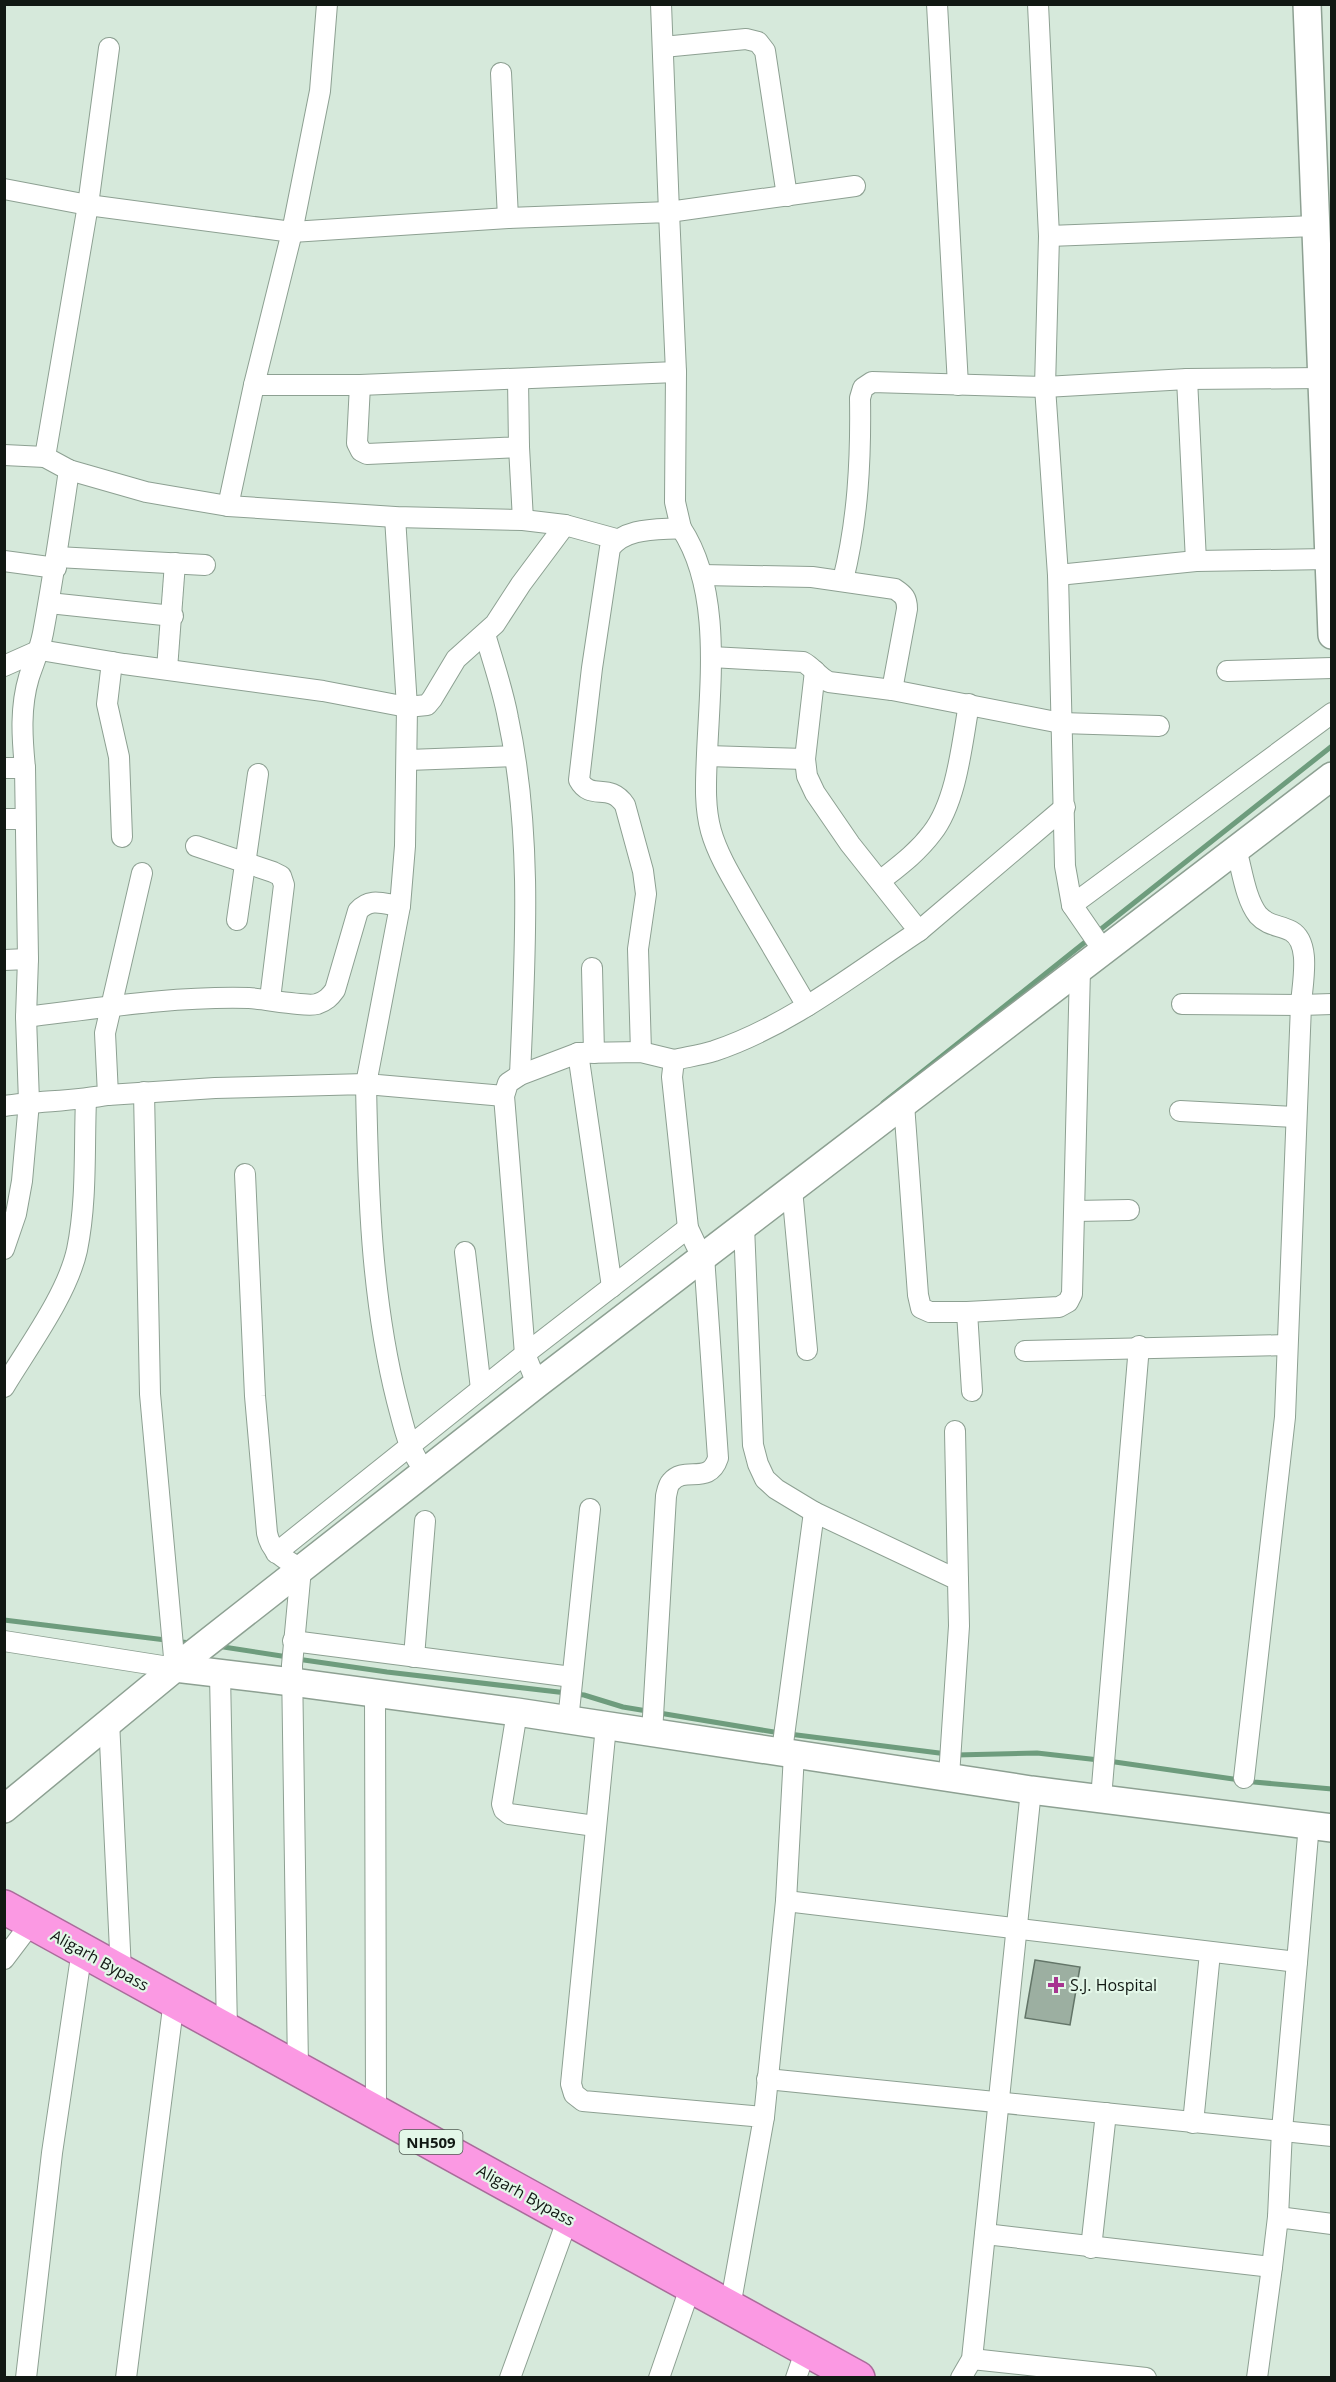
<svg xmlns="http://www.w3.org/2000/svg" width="1336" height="2382" font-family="'Open Sans',sans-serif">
<rect width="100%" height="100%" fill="#d6e9db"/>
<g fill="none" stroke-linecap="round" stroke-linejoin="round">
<g stroke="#6e9c7d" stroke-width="5">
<polyline points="1096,933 1332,746"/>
<polyline points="883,1103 1089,939"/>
<polyline points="4,1620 190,1643"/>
<polyline points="217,1646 288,1657"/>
<polyline points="297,1659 387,1672 584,1695 623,1707 780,1733"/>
<polyline points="789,1734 947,1754"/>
<polyline points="956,1755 1037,1753 1099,1760"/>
<polyline points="1108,1761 1254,1782 1332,1789"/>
</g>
</g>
<polygon fill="#9cafa1" stroke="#637568" stroke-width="1.5" points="1035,1960 1080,1967 1070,2025 1025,2018"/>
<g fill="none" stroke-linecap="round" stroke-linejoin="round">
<g stroke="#8da092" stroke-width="22">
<g id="street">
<polyline points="661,4 669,212 855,186"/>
<polyline points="937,4 958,385"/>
<polyline points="1038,4 1049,236 1045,387 1058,575 1065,866 1072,905 1103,950"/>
<polyline points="663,47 746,39 758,42 765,51 787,196"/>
<polyline points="109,48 88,205 45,457 69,470 146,492 228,506 395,517 523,520 565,525 616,539"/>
<polyline points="501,73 508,218"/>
<polyline points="4,189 88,205 292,232 508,218 669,212 676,372 360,385 254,385 228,506"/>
<polyline points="1049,236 1315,226"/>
<polyline points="1187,379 1196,561"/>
<polyline points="254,385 292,232 320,91 327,4"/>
<polyline points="360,385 357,443 361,451 367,454 519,447 518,379"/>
<polyline points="519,447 523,520"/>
<polyline points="4,455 45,457"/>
<polyline points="395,517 407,707 405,846 400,906 366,1084 504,1096"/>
<path d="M 681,528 C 722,590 710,682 707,754 C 706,779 704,806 711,831 C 718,856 734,881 747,904 C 767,938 787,972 807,1006"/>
<polyline points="57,557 205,565"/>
<polyline points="4,561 56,568"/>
<path d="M 702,575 L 812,577 L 895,589 C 904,595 907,598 907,609 L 892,690"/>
<polyline points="1058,575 1196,561 1328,559"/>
<path d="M 843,580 C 858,520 861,460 860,398 L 863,388 L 872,382 L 1045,387 L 1187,379 L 1322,378"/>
<polyline points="49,603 173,616"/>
<path d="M 485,634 C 493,662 503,690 508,718 C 533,835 525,956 520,1075"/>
<path d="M 711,657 L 803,662 C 813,667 818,677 829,682 L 892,690 L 1061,723 L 1159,726"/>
<polyline points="112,662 107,704 119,757 122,837"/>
<polyline points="4,666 40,650 124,664 323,691 407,707 427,705 432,699 456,659 495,624 521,584 565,525"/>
<polyline points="167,669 175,563"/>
<polyline points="1227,671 1332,668"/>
<polyline points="707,756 805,759"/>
<polyline points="408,760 514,756"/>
<path d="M 4,768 L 25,768 C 22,737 20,707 29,677 C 34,662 40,649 43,633 C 53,579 61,525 69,470"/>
<polyline points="4,819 25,819"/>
<polyline points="196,846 273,872 281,876 284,885 270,999"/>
<path d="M 880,881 C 899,866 917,853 932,833 C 957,801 962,743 969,704"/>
<polyline points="1072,905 1332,713"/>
<polyline points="237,920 258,774"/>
<polyline points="919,931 1065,807"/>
<polyline points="4,960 28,959"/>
<polyline points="592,968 594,1053"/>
<path d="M 1182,1004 L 1301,1005 C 1302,984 1312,943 1291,931 C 1279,925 1268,926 1258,915 C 1245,898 1242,869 1236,849"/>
<path d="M 26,1017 C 100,1008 175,996 249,998 C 265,999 306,1007 317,1004 C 326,1001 330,997 335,990 L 358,911 C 370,897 384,904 400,906"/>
<path d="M 641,1052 L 638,949 L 646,894 L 643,871 L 625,805 C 609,781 591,802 579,780 L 592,668 L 610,548 C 626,527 657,530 681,528 L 675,502 L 676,372"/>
<polyline points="578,1053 612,1287"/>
<path d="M 108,1095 L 215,1088 L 366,1084 C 368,1190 371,1298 397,1401 C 404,1427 408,1451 426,1472"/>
<polyline points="904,1104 918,1295 921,1308 930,1312 967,1312"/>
<path d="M 4,1106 C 39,1101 74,1101 108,1095 L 105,1033 L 142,873"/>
<polyline points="1180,1111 1295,1117"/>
<path d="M 245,1174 L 255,1396 L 267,1533 C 271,1553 285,1559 301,1569 L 292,1665 L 298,2069"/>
<polyline points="792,1189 807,1350"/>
<polyline points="1075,1211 1129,1210"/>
<polyline points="744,1226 753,1445 758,1464 765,1479 776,1489 814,1512 958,1580 959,1626 949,1776"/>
<polyline points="4,1249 16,1214 22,1181 29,1102 26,1017 28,959 25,768"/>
<polyline points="465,1252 481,1389"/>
<polyline points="1025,1351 1287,1345"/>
<polyline points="537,1384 525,1354 504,1096 508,1083 520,1075 578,1053 641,1052 674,1060"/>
<path d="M 4,1387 C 28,1347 67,1295 77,1250 C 87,1201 84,1149 86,1099"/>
<polyline points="972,1391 967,1312 1059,1307 1068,1302 1072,1294 1080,969"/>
<polyline points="955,1431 958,1580"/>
<polyline points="276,1553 525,1354 688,1228"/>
<polyline points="4,1641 175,1668 150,1394 144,1092"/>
<polyline points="293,1641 572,1677"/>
<polyline points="414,1657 425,1521"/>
<polyline points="220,1674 227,2030"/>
<polyline points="375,1692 376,2112"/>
<polyline points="517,1712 502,1804 504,1810 509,1814 595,1826"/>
<polyline points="109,1721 121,1971"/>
<polyline points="568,1721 590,1509"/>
<polyline points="606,1726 571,2084 574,2094 583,2101 764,2117 730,2307"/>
<path d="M 652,1733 L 666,1496 C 667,1492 668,1485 671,1482 C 685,1465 709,1486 718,1458 L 704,1256 L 696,1245 L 688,1228 L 672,1077 L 674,1060 C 687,1057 701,1055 714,1051 C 789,1026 854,974 919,931 L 850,844 L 815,793 L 807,776 L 805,759 L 815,671"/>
<polyline points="782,1751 814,1512"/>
<polyline points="1244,1778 1285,1417 1301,1005 1332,1004"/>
<polyline points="1101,1798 1139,1346"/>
<polyline points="786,1901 1297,1962 1309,1824"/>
<polyline points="4,1959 32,1922"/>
<polyline points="767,2079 1332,2136"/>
<polyline points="764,2117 786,1901 794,1754"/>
<polyline points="1193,2123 1210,1953"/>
<polyline points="1278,2217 1282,2130 1297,1962"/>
<polyline points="985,2234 1272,2267 1278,2217 1332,2224"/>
<polyline points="1091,2248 1106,2113"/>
<polyline points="972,2359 1146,2378"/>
<polyline points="26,2378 52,2153 82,1950"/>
<polyline points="126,2378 174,2000"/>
<polyline points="510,2378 568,2218"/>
<polyline points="659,2378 691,2285"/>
<polyline points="796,2378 806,2349"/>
<polyline points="961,2378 972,2359 1031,1790"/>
<polyline points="1257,2378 1272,2267"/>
</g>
</g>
<g stroke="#8da092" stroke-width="30">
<g id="secondary">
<polyline points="1307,4 1332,635"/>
<polyline points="175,1668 537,1384 1332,776"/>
<polyline points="4,1809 175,1668 292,1682 517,1712 1031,1790 1332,1828"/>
</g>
</g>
<g stroke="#a96c9a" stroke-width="36">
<polyline id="highway" points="4,1907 858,2378"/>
</g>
<use href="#street" stroke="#fff" stroke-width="20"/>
<use href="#secondary" stroke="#fff" stroke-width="27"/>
<use href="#highway" stroke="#fb99e3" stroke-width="33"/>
</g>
<path fill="#a63590" stroke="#e3f7e8" stroke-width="2" d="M1053 1976h6v6h6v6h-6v6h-6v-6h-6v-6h6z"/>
<g text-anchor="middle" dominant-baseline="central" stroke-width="4.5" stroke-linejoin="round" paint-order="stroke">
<rect fill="#e3f7e8" stroke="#505b53" stroke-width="1.5" x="399.5" y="2130" width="63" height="24" rx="4.5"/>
<g font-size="15" font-weight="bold" fill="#111813">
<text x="431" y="2142">NH509</text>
</g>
<g font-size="16" fill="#111813" stroke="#e3f7e8">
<text transform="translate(100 1960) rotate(29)">Aligarh Bypass</text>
<text transform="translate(526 2195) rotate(29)">Aligarh Bypass</text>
</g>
<g font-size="16" fill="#111813" stroke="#e3f7e8" text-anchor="start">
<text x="1070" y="1985">S.J. Hospital</text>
</g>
</g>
<rect width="1336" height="2382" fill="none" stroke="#111813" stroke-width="12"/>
</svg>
